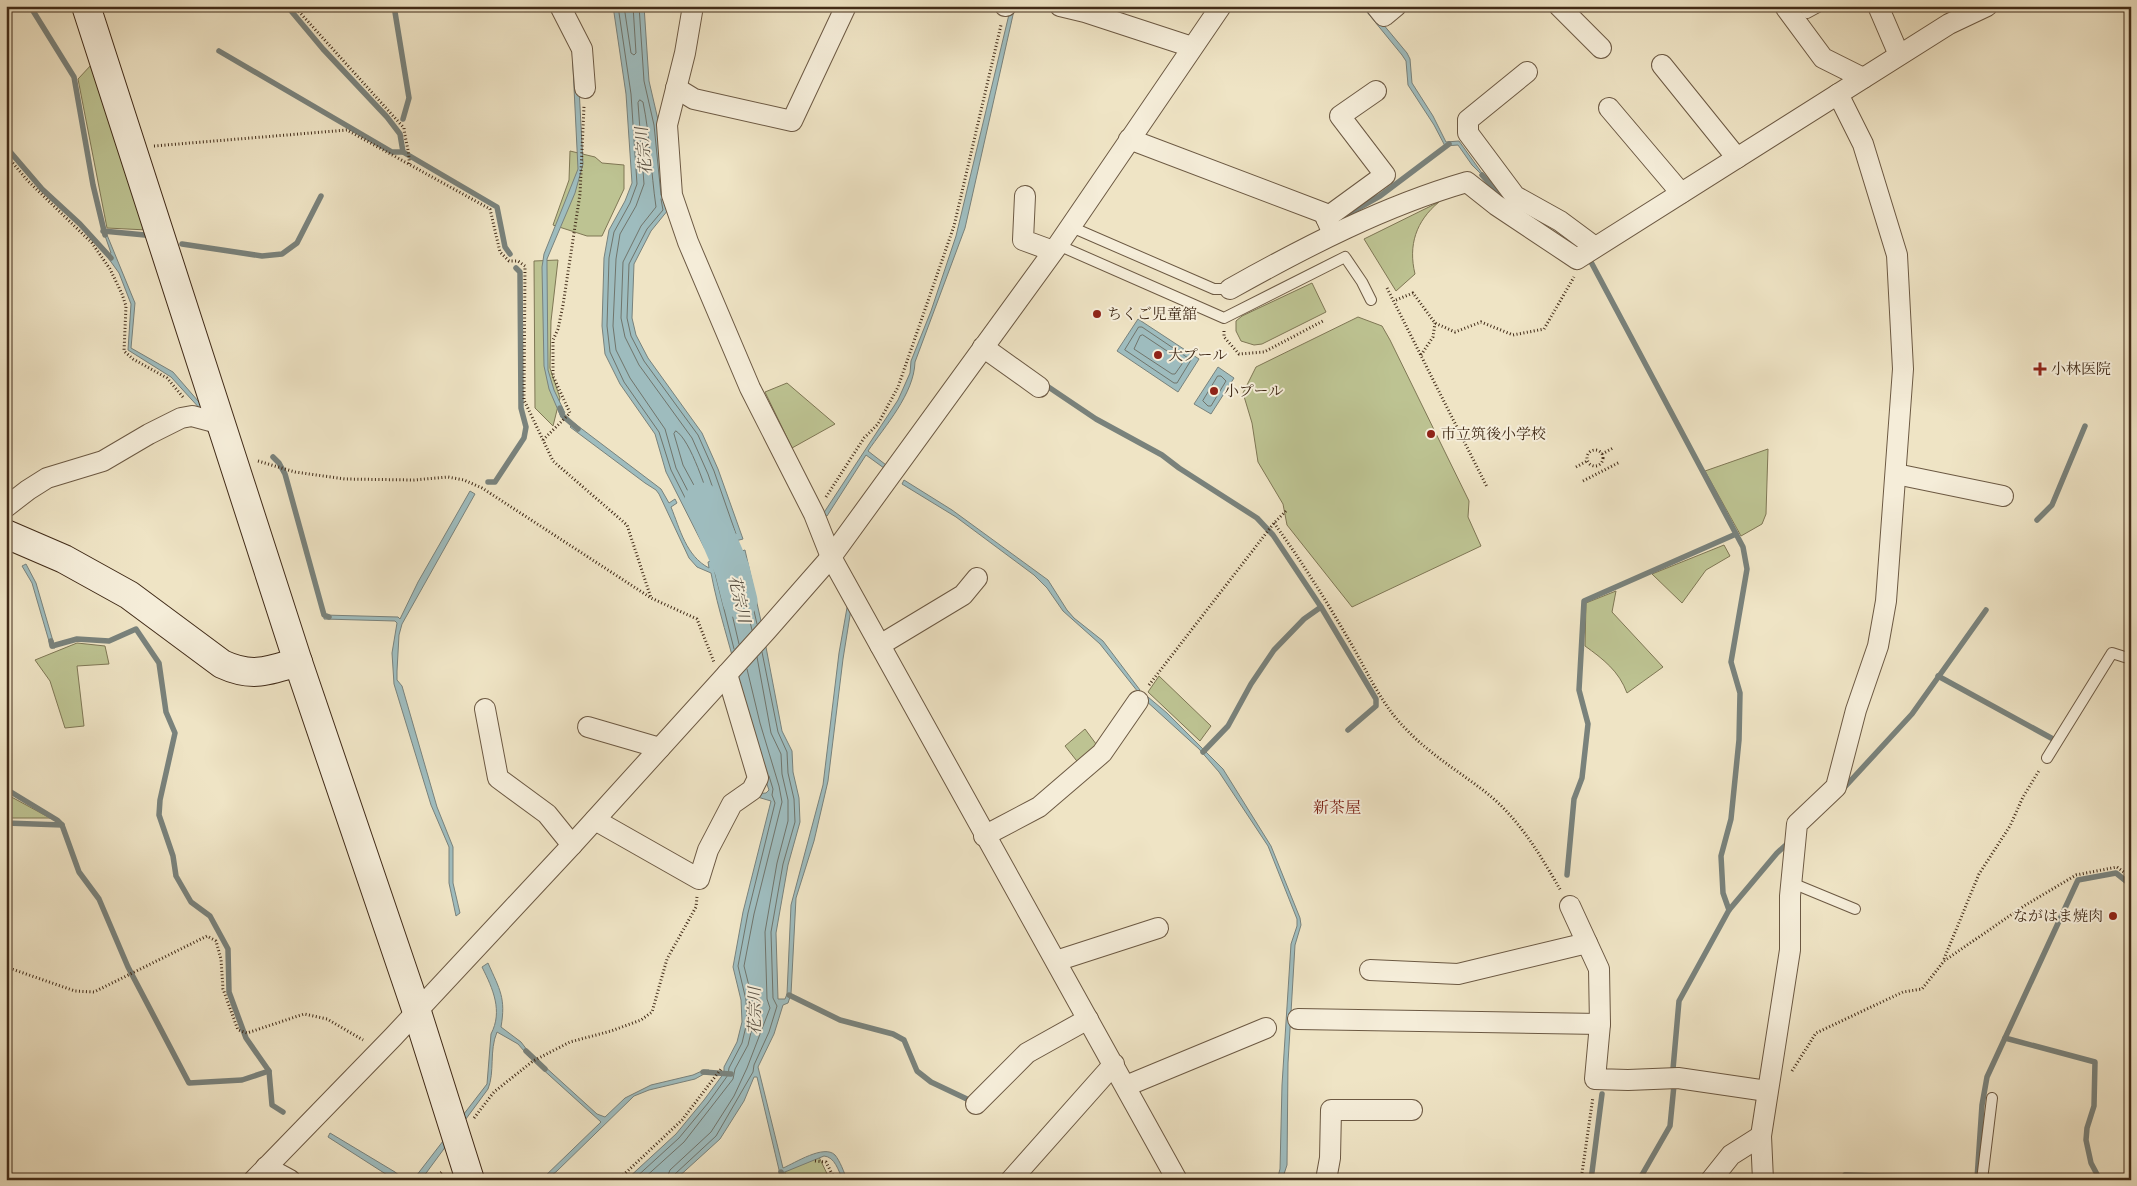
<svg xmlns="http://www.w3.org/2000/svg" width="2137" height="1186" font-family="'Libre Bodoni','Noto Serif JP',serif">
<rect width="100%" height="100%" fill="#efe4c5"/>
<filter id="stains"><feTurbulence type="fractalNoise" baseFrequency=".004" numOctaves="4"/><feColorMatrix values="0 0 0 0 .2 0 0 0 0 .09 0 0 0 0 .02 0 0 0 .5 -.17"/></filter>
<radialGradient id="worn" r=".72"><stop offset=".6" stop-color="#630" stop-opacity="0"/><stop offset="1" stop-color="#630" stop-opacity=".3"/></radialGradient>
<g fill="#bdc392" stroke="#7f7755">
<polygon points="92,64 147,230 107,228 78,79"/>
<polygon points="570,151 595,157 602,163 624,165 624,189 602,236 587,236 553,225 569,180"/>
<path d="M 1439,202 C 1416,221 1408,245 1415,274 L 1396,291 L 1364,239 Z"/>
<polygon points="558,260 551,321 550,368 560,398 553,426 535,408 534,261"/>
<polygon points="1312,283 1326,312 1262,344 1254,345 1241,341 1236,331 1236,321 1242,316"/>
<polygon points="1358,317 1382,326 1390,340 1469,501 1468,517 1481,546 1352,607 1287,525 1283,504 1258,462 1252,423 1243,393 1256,367"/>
<polygon points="787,383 835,424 792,448 765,392"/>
<polygon points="1768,449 1766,514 1762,524 1741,536 1705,471"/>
<polygon points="1724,545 1730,556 1706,570 1682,603 1652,574"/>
<path d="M 1616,591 L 1612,612 L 1663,667 L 1627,693 C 1619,671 1603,659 1585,646 L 1586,603 Z"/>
<polygon points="77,643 105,646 109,664 77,666 84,726 65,728 50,681 35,660"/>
<polygon points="1159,676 1211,726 1200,741 1148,692"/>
<polygon points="1085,729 1099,748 1080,765 1065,746"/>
<polygon points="6,794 50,818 6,818"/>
<polygon points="819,1157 830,1180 787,1180 784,1169"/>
</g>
<g fill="#9ebcbe" stroke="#79827c">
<polygon points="548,6 553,6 569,34 578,68 583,164 575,193 547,259 547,267 548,370 554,390 565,413 561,417 549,389 544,366 542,267 544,254 578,169 572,47"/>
<polygon points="613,6 644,6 649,81 659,124 668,210 651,231 634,264 632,318 636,335 648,358 702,433 718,469 743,539 705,549 666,472 655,434 620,384 605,354 602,326 604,258 609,230 625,201 632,183 626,94"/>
<path d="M 1011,6 L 1015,6 L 965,228 L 915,362 C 914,394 885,426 868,451 L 890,468 L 888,471 L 866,455 L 827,516 L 823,514 L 898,400 L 910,373 L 911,361 L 931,311 L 956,236 Z"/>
<polygon points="1362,6 1368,6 1407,53 1410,59 1412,83 1433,116 1446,142 1459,141 1487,180 1472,165 1458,145 1445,146 1434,125 1408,85 1406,61 1402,55"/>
<polygon points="103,230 105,230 135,303 131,348 173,372 205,409 202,411 171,377 128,350 131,304 119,273 106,255 111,253"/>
<polygon points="1138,319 1199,359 1178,392 1117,351"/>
<polygon points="1218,367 1234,378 1211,414 1194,404"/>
<path d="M 574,423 L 661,489 L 669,503 L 675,499 L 677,503 L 671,507 C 680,529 686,556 709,568 L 708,562 L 745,550 L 761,621 L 782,731 L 792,751 L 793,772 L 799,798 L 800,822 L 788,865 L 776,933 L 778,999 L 785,999 L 787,994 L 791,905 L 823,785 L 839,653 L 848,602 L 852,603 L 843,659 L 828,781 L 814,841 L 796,898 L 791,994 L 788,1003 L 783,1005 L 774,1034 L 758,1067 L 783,1168 C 795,1163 824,1144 835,1155 C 840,1161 844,1172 847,1180 L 843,1180 C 838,1170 835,1157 824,1156 L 780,1174 L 757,1077 L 754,1077 L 744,1101 L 720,1139 L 675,1180 L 626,1180 L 676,1134 L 704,1100 L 724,1073 L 724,1067 L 737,1042 L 742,1022 L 741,1000 L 733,967 L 743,912 L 771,801 L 754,796 L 754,794 L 766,793 L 769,790 C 756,755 748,718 739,682 C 730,645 718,610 711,573 L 697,567 L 689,558 L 659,494 L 656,490 L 645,483 L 570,427 Z"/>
<polygon points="904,480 952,510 1048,580 1067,610 1074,618 1103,641 1140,690 1138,692 1100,644 1063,611 1047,588 1034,575 956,517 902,484"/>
<polygon points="470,491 475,494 402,624 399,635 397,671 397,680 402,686 437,807 453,847 453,883 460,913 456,916 449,883 449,847 431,805 394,684 392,653 397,623 395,621 324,619 324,615 398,617 400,619 418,582"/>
<polygon points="26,564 36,583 55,648 51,648 32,583 22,566"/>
<polygon points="1146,697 1148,697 1167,713 1223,769 1271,846 1300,918 1301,925 1295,945 1288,1063 1287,1165 1282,1180 1277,1180 1280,1169 1282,1085 1291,944 1297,926 1297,919 1268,846 1219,772 1199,749 1144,699"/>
<path d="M 488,963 C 500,990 506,998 501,1027 L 521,1042 L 531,1055 L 530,1058 L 518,1044 L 497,1032 C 489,1051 495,1072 488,1089 L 421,1180 L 413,1180 L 487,1084 L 491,1034 C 503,1011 493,989 482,967 Z"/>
<polygon points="542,1064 597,1114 605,1117 625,1098 651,1085 693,1075 704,1070 709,1070 709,1073 704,1074 695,1079 649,1090 634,1096 557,1171 546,1180 541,1180 601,1122 539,1066"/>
<polygon points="330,1133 395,1172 400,1176 400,1180 395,1180 328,1137"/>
</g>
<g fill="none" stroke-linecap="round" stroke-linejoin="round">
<g stroke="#70746b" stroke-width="1">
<polyline points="618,6 631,94 637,184 630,203 614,232 609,258 607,326 610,352 624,382 659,432 671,470 707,541 709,542 734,536 736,534 714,471 698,435 644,361 631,336 627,318 629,264 647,229 663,210 661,199"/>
<polyline points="624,6 631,53 634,55 636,53 633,6"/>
<polyline points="639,6 644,81 654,125 661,195"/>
<path d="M 640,100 L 643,102 C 650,136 651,172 656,207 L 641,226 L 623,262 L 621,318 L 625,337 L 639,365 L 692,438 L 708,474 L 727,529 L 726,532 L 713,535 L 710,534 L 676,468 L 665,429 L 630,378 L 616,350 L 613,326 L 616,259 L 620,234 L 636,206 L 644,184 L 638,103 Z"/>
<polygon points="1139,327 1142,327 1191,360 1177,383 1174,383 1125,350"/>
<polygon points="1143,335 1182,361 1182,364 1175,374 1172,374 1134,349 1140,336"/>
<polygon points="1218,376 1221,376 1226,381 1211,406 1208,406 1203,401"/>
<path d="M 676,431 C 691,440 707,493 713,511 L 712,514 L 709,513 L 683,465 L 674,434 Z"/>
<polyline points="739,644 722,571 723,569 735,565 737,567 752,630"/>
<polyline points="734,649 714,569 715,565 739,558 742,559 757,624"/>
<polyline points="633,1180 679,1138 708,1103 728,1075 729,1068 742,1043 747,1022 746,1000 738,966 748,913 775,803 772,795 773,789 769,776"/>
<polyline points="642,1180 684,1142 733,1079 735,1069 748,1045 753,1024 752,998 744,966 754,914 782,802 779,786 760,723 747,669"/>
<polyline points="666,1180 670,1170 711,1132 734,1096 747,1068 770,1008 767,999 765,932 777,863 788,821 788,800 782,774 781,754 771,733 757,657"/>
<polyline points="673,1180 675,1174 716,1136 753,1072 754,1065 769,1032 777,1006 773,998 771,932 783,864 795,822 794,799 788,773 787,752 778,732 762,652"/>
</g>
<g stroke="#79827c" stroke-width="5.5">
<polyline points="30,6 74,77 93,185 105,235"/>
<polyline points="287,6 323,49 387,117 400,134 403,152 497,207 505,247 510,254"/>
<polyline points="394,6 409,98 403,119"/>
<polyline points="219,51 392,152 403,152"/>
<polyline points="6,147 42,189 80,224 111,258"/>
<polyline points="1482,175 1504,200"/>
<polyline points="1348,214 1380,196 1449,144"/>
<polyline points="103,231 145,235"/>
<polyline points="182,244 262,256 282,254 297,243 321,196"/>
<polyline points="1587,257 1591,262 1743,547 1747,569 1731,662 1740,693 1739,740 1731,819 1721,856 1723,893 1729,910"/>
<polyline points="1044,384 1096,419 1162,455 1179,468 1257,518 1273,535 1321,607 1376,699 1376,706 1348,730"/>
<polyline points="560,408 563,416 578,429"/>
<polyline points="273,457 279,463 285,474 324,615 329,617"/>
<polyline points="488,482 495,482 524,438 526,427 521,408 520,272 516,268"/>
<polyline points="2037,520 2052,505 2085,426"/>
<polyline points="51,641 52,646 77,639 109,641 136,629 159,663 166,712 175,733 160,800 159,815 173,856 176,876 191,902 210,916 228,949 229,992 246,1038 269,1071 272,1105 283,1112"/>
<polyline points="1938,676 2053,739"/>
<polyline points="1203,752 1228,726 1251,684 1274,650 1304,619 1321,607"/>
<polyline points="6,789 57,820 62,825 79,872 99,899 128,967 189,1083 242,1080 269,1071"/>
<polyline points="1842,790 1912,714 1986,610"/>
<polyline points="6,823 62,825"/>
<polyline points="1567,875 1574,799 1582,778 1588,724 1579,690 1584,601 1736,534"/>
<polyline points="789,995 840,1020 893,1034 904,1040 917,1071 931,1082 969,1100"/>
<polyline points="2005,1038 2095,1062 2094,1106 2087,1128 2086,1140 2091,1163 2100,1180"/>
<polyline points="526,1051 545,1069"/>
<polyline points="1673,1069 1679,1001 1729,910 1777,853 1787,844"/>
<polyline points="703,1072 731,1074"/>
<polyline points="781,1172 785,1180"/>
<polyline points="1591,1180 1602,1094"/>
<polyline points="1639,1180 1670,1126 1674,1085"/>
<polyline points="1842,1180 1845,1175 1977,1179 1982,1105 1987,1077 2078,880 2116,873 2131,885"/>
</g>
<polyline stroke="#9ebcbe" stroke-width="35" points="702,500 732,569 740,601"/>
<g stroke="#6c5943" stroke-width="12">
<g id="lane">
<polyline points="1807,13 1820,6"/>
<polyline points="1069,226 1214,289 1230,289"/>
<polyline points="1058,245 1224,318 1345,257 1362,282 1371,300"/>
<polyline points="2047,758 2112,653 2131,659"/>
<polyline points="1792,883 1855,909"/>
<polyline points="1982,1180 1992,1098"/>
</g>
</g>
<g stroke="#6c5943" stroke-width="22">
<g id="street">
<polyline points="560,6 582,49 585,88"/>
<polyline points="693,6 685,53 667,125 672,195 688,242 750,388 814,514 831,557 1177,1180"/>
<polyline points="1005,6 1006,6"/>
<polyline points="1060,6 1085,12 1192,47"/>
<polyline points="1376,6 1384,16 1396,6"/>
<polyline points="1559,6 1601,48"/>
<polyline points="1878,6 1899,55"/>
<polyline points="1786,8 1823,58 1863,78"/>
<polyline points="1662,65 1737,158"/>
<polyline points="1527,72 1468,120 1468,133 1515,196 1560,221 1595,247"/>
<polyline points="676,88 694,99 792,121 846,6"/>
<polyline points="1609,108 1681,193"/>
<polyline points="1129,139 1324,213 1333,234"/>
<polyline points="1025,196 1023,240 1053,251"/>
<polyline points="1326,218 1385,175 1340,116 1376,91"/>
<path d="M 1230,289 C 1305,247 1384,206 1467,182 L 1496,205 L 1577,259 L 1949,24 L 1987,6"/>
<polyline points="983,347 1039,387"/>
<polyline points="1896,474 2003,496"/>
<polyline points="6,507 28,490 47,478 103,461 149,434 181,418 192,416 222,424"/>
<polyline points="880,645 963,595 977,578"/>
<polyline points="485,709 498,778 547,814 572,845"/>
<polyline points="588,727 660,748"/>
<polyline points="595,820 699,879 708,850 732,804 752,790 758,778 727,674"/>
<polyline points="984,836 1039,807 1102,753 1138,701"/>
<polyline points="1570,906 1599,969 1600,1024 1595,1079 1628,1080 1678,1078 1767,1091"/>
<polyline points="1056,961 1158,928"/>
<polyline points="1370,970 1458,974 1587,943"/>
<polyline points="1298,1019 1600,1024"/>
<polyline points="1126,1086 1266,1028"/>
<polyline points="976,1104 1027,1053 1088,1019"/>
<polyline points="266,1167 290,1180"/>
<polyline points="254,1180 393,1037 572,845 767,630 831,557 1058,245 1221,6"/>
<polyline points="1011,1180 1114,1064"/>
<polyline points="1326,1180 1330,1158 1331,1110 1412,1110"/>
<polyline points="1711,1180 1731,1155 1761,1136"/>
<polyline points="1763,1180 1761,1136 1790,950 1790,896 1797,824 1836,787 1856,710 1878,646 1886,601 1903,369 1897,255 1863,144 1838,94"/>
</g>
</g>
<g stroke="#412b18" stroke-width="30">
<g id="secondary">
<polyline points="86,6 298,662 417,1012 470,1180"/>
<path d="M 6,534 L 64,559 L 129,595 L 222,664 C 252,678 268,671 298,662"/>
</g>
</g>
<g stroke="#412b18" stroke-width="3" stroke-dasharray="1 2.5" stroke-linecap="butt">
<path d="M 294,6 L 404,128 C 405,140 410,153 409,164"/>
<polyline points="154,146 347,130 490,209 500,252 509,261 518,261 525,266 524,400 553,461 627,525 651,598"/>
<polyline points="6,155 28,181 92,243 110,269 122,294 126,306 124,351 133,359 167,378 183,397"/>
<polyline points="1387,288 1487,487"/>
<polyline points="1396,300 1413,293 1435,323 1455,332 1481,322 1513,335 1544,329 1574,277"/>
<polyline points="1224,331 1224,337 1239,354 1264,352 1323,321"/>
<polyline points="1421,355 1433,337 1435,323"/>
<polyline points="543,440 570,413 553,376 553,340 558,329 563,305 580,194 584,106"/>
<circle cx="1595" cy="458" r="8"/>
<polyline points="1602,454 1613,448"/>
<polyline points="258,461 295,472 345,479 414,480 448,477 464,480 482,488 651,598 697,619 714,662"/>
<polyline points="1576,467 1587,461"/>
<polyline points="1583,481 1620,462"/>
<polyline points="826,497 864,438 878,424 898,387 954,226 1001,25"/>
<path d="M 1274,523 C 1300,559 1324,597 1346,635 C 1365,666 1379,702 1405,728 C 1429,754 1460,772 1488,794 C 1520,820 1541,856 1561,891"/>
<polyline points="1149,685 1274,523 1286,511"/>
<polyline points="1944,959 1979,874 2010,826 2023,797 2040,769"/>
<polyline points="6,967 75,991 94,992 207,936 216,941 221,959 223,989 238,1030 247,1033 304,1014 327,1019 363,1040"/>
<polyline points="1792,1071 1816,1033 1903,992 1922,989 1944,961 2024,906 2076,875 2117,867 2131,877"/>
<polyline points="474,1118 494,1092 533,1061 570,1042 611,1031 641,1020 652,1012 667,959 696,907 697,897"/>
<polyline points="815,1161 826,1162 835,1180"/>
<polyline points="433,1180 443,1171"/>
<polyline points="618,1180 682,1120 721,1069"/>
<polyline points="1581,1180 1593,1097"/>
</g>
<use href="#lane" stroke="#f5edd9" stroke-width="10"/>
<use href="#street" stroke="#f5edd9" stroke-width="20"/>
<use href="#secondary" stroke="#f5edd9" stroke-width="28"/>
</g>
<g fill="#8f2418" stroke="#f5edd9" stroke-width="2">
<circle cx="1097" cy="314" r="5"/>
<circle cx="1158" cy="355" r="5"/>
<path d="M2037.5 361.5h5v5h5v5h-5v5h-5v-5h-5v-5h5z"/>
<circle cx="1214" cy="391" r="5"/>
<circle cx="1431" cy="434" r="5"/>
<circle cx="2113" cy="916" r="5"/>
</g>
<g text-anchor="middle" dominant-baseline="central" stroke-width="4" stroke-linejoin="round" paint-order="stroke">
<g font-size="15" fill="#412b18" stroke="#f5edd9" text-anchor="start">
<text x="1107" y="314">ちくご児童舘</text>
<text x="1168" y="355">大プール</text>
<text x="2051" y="369">小林医院</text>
<text x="1224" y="391">小プール</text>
<text x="1441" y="434">市立筑後小学校</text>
<text x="2103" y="916" text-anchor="end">ながはま焼肉</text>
</g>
<g font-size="16" font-style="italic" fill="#584f42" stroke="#f5edd9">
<text transform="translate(644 151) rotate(-96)">花宗川</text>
<text transform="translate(739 599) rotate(77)">花宗川</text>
<text transform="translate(755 1011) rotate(-90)">花宗川</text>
</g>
<g font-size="16" fill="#7a1f14" stroke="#f5edd9">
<text x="1337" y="808">新茶屋</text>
</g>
</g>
<rect width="2137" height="1186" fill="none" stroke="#efe4c5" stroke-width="25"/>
<rect x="8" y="8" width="2122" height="1171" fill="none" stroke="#412b18" stroke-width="2.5"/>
<rect x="12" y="12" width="2112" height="1161" fill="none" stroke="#412b18"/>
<rect width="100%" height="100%" filter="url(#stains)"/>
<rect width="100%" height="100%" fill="url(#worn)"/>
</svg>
